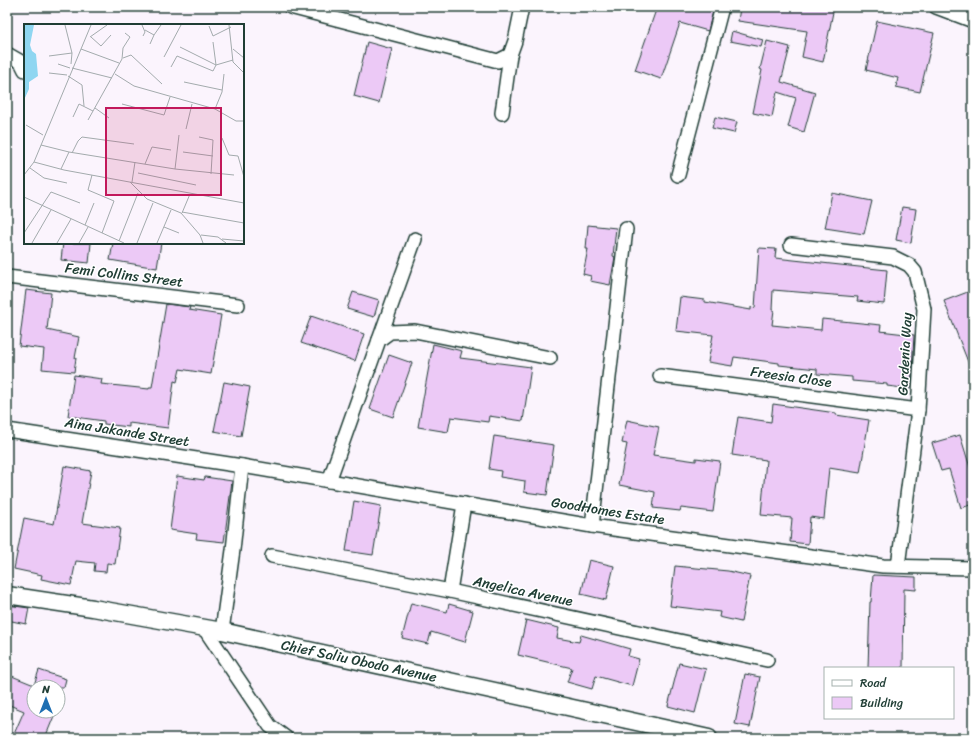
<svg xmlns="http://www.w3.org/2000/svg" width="980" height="745" font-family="Sriracha,sans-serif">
<rect width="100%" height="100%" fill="#fbf4fd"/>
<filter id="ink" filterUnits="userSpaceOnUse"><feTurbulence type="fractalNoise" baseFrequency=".025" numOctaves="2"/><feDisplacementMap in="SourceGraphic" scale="8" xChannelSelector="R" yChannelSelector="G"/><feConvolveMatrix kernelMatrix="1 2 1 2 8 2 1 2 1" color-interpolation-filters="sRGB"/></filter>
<g filter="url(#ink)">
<g fill="#ecc9f6" stroke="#1f3d34">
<polygon points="657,7 714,7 708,31 680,23 661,79 635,70"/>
<polygon points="748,7 834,7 823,62 802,57 807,31 738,21 740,8 747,9"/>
<polygon points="877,21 934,33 920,92 896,87 898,78 866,70"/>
<polygon points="732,31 763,40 761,47 730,41"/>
<polygon points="767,41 790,47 781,82 815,92 804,132 788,127 796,98 777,92 772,117 753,113 762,70 760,69"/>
<polygon points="367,42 392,49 379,103 354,96"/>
<polygon points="715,117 737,122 734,133 712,128"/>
<polygon points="832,193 872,201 864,234 825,228"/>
<polygon points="902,207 916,209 911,243 896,240"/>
<polygon points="588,225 616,228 613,256 615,257 610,285 590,281 591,276 583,274 588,249 586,249"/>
<polygon points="63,243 91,243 89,263 61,260"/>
<polygon points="113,243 161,243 157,268 110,260"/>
<polygon points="759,248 776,249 775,258 887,270 884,304 857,301 858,297 773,290 772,310 774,310 772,325 821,330 822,319 881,325 880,331 914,335 911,389 887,386 887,384 852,381 852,377 817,374 817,369 779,365 779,363 734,357 732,366 708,362 713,335 676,331 680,297 705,300 705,302 751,310 751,307 755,308"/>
<polygon points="26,290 51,293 47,330 79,337 75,358 76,358 74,372 42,369 44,349 19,346"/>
<polygon points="973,290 973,372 972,372 944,301"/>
<polygon points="353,292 379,300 374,317 347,309"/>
<polygon points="166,304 190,307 189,310 221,315 211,374 180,369 177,382 174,381 168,428 129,423 129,427 104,424 104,421 68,416 74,375 102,379 101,384 149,389 149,387 152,387"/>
<polygon points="311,316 364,334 355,361 301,343"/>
<polygon points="433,344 462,351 460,358 531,367 523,421 489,416 488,422 451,417 448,432 418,427"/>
<polygon points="389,355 412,363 393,417 370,409"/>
<polygon points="224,382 250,387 241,436 214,431"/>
<polygon points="773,404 836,413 836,415 869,420 860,473 829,468 824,519 810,517 808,544 790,542 792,518 761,515 766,460 732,455 738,417 771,422"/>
<polygon points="627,420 659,427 653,455 696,461 696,458 720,461 713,512 681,508 680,511 653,508 655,492 619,485 627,444 622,443"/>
<polygon points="960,435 973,477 973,504 961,508 949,469 941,471 932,443"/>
<polygon points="494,436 554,445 547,495 524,492 525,481 500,477 501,471 489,469"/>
<polygon points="64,466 91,471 82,523 120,528 115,564 107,563 106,572 94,571 95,563 76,561 71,585 41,579 42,575 14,569 24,518 54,524"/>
<polygon points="177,476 204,480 205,477 232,481 224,542 196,539 197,534 170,530"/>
<polygon points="354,501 381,506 373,555 346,551"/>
<polygon points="589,560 614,566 606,600 581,594"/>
<polygon points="675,566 728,571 750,576 741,622 719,617 720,612 670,606"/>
<polygon points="873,575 916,577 916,590 904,589 903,668 868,668 870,602 871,602"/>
<polygon points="411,603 447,612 449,604 473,611 465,642 431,632 428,644 402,638"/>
<polygon points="7,605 29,608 26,624 7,620"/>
<polygon points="526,620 559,628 557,638 579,642 581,635 630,649 628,656 639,659 632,686 596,676 592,689 567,682 572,668 518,655"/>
<polygon points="679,663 706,669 695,713 668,706"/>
<polygon points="39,670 66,679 64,687 34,687 34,711 56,711 45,738 23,738 14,734 24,711 7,704 7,674 34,685"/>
<polygon points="745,674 760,677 750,727 735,724"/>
</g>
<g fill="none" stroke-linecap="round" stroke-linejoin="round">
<g stroke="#1f3d34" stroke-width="16">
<g id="minor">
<polyline points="290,7 498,61 510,55 515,41 522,7"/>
<polyline points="936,7 973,21"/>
<polyline points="7,54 21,62 25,70"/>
<polyline points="502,113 510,55"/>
<polyline points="678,175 722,7"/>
<polyline points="791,245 893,257 909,265 915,272 924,309 918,410 898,566"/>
<polyline points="7,277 238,305"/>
<polyline points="379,340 415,239"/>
<polyline points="660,376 918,410"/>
<polyline points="7,430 242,466 592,526 883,566 973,568"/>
<polyline points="329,481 379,340 390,332 415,331 550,358"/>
<polyline points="592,526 626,229"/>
<polyline points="272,556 450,591 767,660"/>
<polyline points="450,591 464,504"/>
<polyline points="204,628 270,726 286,738"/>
<polyline points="222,631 233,550 242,466"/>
</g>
</g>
<g stroke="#1f3d34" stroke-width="19">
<polyline id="tertiary" points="7,595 93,608 222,631 709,738"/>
</g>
<use href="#minor" stroke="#fff" stroke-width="13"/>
<use href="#tertiary" stroke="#fff" stroke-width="16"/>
</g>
</g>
<g text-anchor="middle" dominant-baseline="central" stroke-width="3" stroke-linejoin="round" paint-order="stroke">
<g font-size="14" fill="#1f3d34" stroke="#fff">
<text transform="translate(124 275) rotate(7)">Femi Collins Street</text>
<text transform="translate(905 354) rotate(-87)">Gardenia Way</text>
<text transform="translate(791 377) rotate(8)">Freesia Close</text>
<text transform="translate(127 432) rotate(9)">Aina Jakande Street</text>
<text transform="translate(608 511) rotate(9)">GoodHomes Estate</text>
<text transform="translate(523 591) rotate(12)">Angelica Avenue</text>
<text transform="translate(359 661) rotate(12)">Chief Saliu Obodo Avenue</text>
</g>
</g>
<g transform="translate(24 24)">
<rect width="220" height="220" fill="#fbf4fd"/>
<path d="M 0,1 L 10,1 L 6,21 L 8,27 L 12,30 L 14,52 L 5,58 L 5,65 L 0,76 Z" fill="#8fd6f1"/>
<path fill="none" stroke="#a3abad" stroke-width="1" d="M 41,1 L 48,29 L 47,40M 118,1 L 121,8 L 119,12M 205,1 L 209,38 L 220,49M 185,2 L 189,12 L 207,3M 121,6 L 130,11 L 126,20M 130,11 L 137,1M 66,13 L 83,1M 67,13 L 77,22 L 87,11M 156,23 L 192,41 L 209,36M 57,25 L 95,39M 209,25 L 220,34M 25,32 L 48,29M 140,33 L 157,1M 99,34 L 107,31 L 138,60M 34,40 L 46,44M 147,43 L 153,32 L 189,47 L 192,41 L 189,18M 48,44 L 88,54M 25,49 L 43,51M 91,50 L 110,62 L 191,85 L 212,97 L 220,97M 44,52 L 58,61 L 60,82M 160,58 L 198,66M 98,80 L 140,91 L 146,73M 71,84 L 85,94M 191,85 L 198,68 L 200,50M 49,93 L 55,80 L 69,87M 64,96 L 98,35 L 99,24 L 106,13 L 101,9M 2,101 L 19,111M 162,105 L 168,80M 175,113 L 189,116 L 187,150M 198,114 L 205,131 L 214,132 L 220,153M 17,121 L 45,128 L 151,145 L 210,151M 159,128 L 189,132M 48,129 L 54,117 L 58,113 L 110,120M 10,138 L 40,146 L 220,179M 121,140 L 128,123 L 147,126M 6,144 L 20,154 L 43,159M 37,145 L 45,128M 151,145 L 155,111M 114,149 L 172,161M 0,151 L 10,138 L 67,1M 68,151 L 64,166 L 90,177 L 78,209M 106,158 L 123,175 L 157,189 L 176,211 L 179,219M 108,158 L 111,138M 0,173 L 100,219M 158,188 L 220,199M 158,189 L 166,170M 61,201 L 70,179M 140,203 L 155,209M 0,209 L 27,168 L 56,179M 177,211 L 194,213 L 202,219M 198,215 L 220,217M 95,217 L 114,169M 8,219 L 27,186M 33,219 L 47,195M 55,219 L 64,203M 113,219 L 129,179M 133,219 L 147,186"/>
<path fill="#c2185b" fill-opacity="0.15" stroke="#c2185b" stroke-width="2" d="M 82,84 L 197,84 L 197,171 L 82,171 Z"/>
<rect width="220" height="220" fill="none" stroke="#1f3d34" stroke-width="2"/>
</g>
<rect width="980" height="745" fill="none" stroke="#fff" stroke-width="24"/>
<rect x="12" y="12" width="956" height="721" fill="none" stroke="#1f3d34" stroke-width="1.5" filter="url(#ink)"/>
<rect x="824" y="667" width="130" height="52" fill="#ffffff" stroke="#a5b1ae"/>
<rect x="832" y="680" width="20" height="6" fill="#ffffff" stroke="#a5b1ae"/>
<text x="860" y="687" font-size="12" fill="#1f3d34">Road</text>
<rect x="832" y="697" width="20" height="12" fill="#ecc9f6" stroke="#a5b1ae"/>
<text x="860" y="707" font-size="12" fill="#1f3d34">Building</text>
<g transform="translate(46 699)"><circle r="19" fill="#ffffff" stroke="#a5b1ae"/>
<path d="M0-3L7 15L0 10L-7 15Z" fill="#1f6fb2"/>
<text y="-6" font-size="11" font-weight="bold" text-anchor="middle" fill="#1f3d34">N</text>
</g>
</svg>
